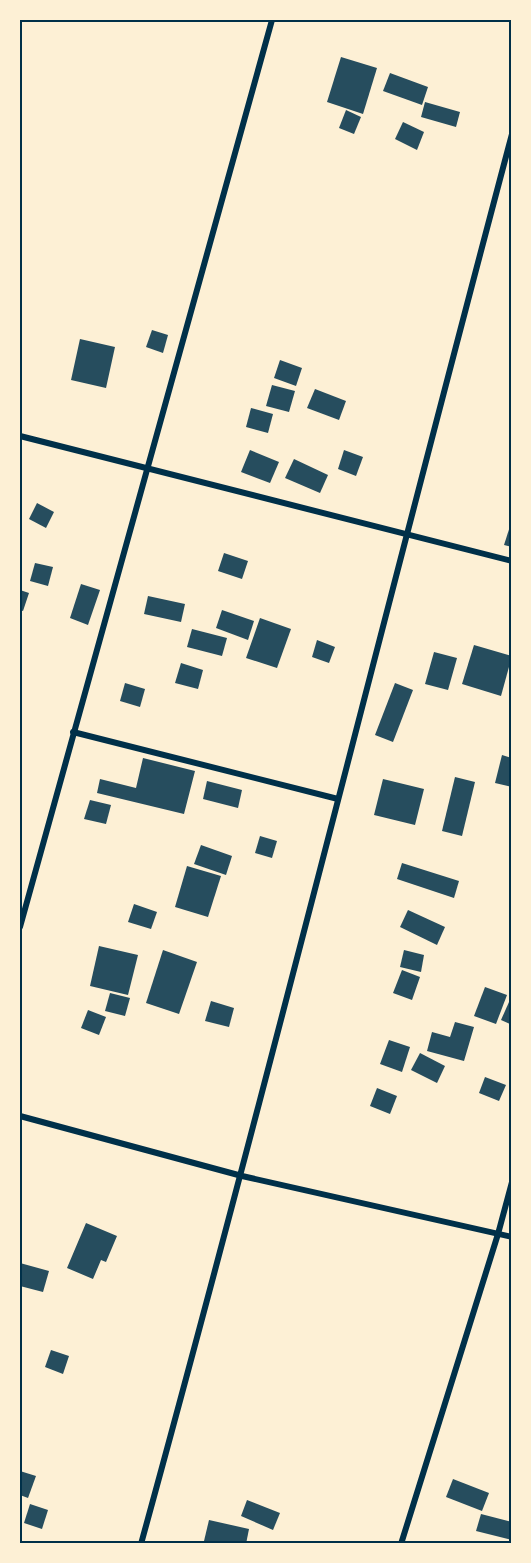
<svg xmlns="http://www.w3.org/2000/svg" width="531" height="1563" font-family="'Source Sans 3',sans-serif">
<rect width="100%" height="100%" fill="#fdf0d5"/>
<g fill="#264d5e">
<polygon points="341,57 377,68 363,114 327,102"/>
<polygon points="390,73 428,87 422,105 383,91"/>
<polygon points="425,102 460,112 456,127 421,117"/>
<polygon points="346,110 361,117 354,134 339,128"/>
<polygon points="403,122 424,132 417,150 395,139"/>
<polygon points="152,330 168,335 163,353 146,347"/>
<polygon points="80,339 115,347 106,388 71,380"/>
<polygon points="280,360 302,368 296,386 274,378"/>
<polygon points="272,385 295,391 289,412 266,406"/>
<polygon points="315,389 346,401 339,420 307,408"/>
<polygon points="251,408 273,414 268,433 246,427"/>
<polygon points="250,450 279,462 270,483 241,472"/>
<polygon points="344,450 363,457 356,476 338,469"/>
<polygon points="294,459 328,475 320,493 285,478"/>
<polygon points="37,503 54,512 46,528 29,519"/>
<polygon points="512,520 512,547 504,545"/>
<polygon points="224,553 248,561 242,579 218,571"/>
<polygon points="35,563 53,567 48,586 30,581"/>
<polygon points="81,584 100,590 88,625 70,618"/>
<polygon points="20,590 29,593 23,611 20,610"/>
<polygon points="148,596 185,604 181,622 144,614"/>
<polygon points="222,610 254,621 248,640 216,628"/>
<polygon points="260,618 291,629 277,668 246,658"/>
<polygon points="192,629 227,638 222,656 187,647"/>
<polygon points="317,640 335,647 329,663 312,657"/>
<polygon points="474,645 512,656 501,696 462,684"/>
<polygon points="434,652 457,658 448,690 425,684"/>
<polygon points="181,663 203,670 198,689 175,683"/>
<polygon points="125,683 145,689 140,707 120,701"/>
<polygon points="395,683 413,690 393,742 375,735"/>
<polygon points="502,755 512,758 512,787 495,783"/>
<polygon points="143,758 195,771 184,814 97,793 100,779 136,788"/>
<polygon points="455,777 475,782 462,836 442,831"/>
<polygon points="383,779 424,789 415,825 374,815"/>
<polygon points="207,781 242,790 238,808 203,799"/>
<polygon points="90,800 111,805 106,824 84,819"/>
<polygon points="260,836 277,841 272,858 255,853"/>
<polygon points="201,845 232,856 226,875 194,864"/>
<polygon points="402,863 459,881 454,898 397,879"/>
<polygon points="187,866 221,876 208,917 175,907"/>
<polygon points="134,904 157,912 151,929 128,922"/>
<polygon points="408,910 445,927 437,945 400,927"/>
<polygon points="99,946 138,955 128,995 90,986"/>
<polygon points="163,950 197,962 179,1014 146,1003"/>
<polygon points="404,950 424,955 421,972 400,967"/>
<polygon points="402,970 420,977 412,1000 393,993"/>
<polygon points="485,987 507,995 496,1024 474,1016"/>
<polygon points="110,993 130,998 125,1016 105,1011"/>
<polygon points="211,1001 234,1008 229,1027 205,1021"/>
<polygon points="509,1002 512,1003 512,1025 501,1020"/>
<polygon points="88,1010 106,1017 99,1035 81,1028"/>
<polygon points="455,1022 474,1027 464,1061 427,1051 432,1032 450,1037"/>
<polygon points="389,1040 410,1047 402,1072 380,1064"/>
<polygon points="420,1053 445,1066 437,1083 411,1070"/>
<polygon points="485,1077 506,1085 499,1101 479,1093"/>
<polygon points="377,1088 397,1096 390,1114 370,1106"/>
<polygon points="86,1223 117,1236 106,1262 101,1260 93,1279 67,1268"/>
<polygon points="20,1263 49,1271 43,1292 20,1286"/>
<polygon points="51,1350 69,1356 63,1374 45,1367"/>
<polygon points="20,1471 36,1476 28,1498 20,1495"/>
<polygon points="453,1479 489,1493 482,1511 446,1497"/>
<polygon points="247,1500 280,1513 273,1530 241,1516"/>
<polygon points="30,1504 48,1510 42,1529 24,1523"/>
<polygon points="481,1514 512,1522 512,1540 476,1531"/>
<polygon points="209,1520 249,1529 246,1544 204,1541"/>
</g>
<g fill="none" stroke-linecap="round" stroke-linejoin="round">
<g stroke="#003049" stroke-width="6">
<polyline points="20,436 512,561"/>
<polyline points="73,732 338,799"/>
<polyline points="20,927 272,20"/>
<polyline points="20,1116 242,1176 512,1237"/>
<path d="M 141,1544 C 270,1075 387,603 512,134"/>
<polyline points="401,1544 498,1234 512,1182"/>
</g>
</g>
<rect width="531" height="1563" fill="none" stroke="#fdf0d5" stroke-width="42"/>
<rect x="21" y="21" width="489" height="1521" fill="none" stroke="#003049" stroke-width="2"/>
</svg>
